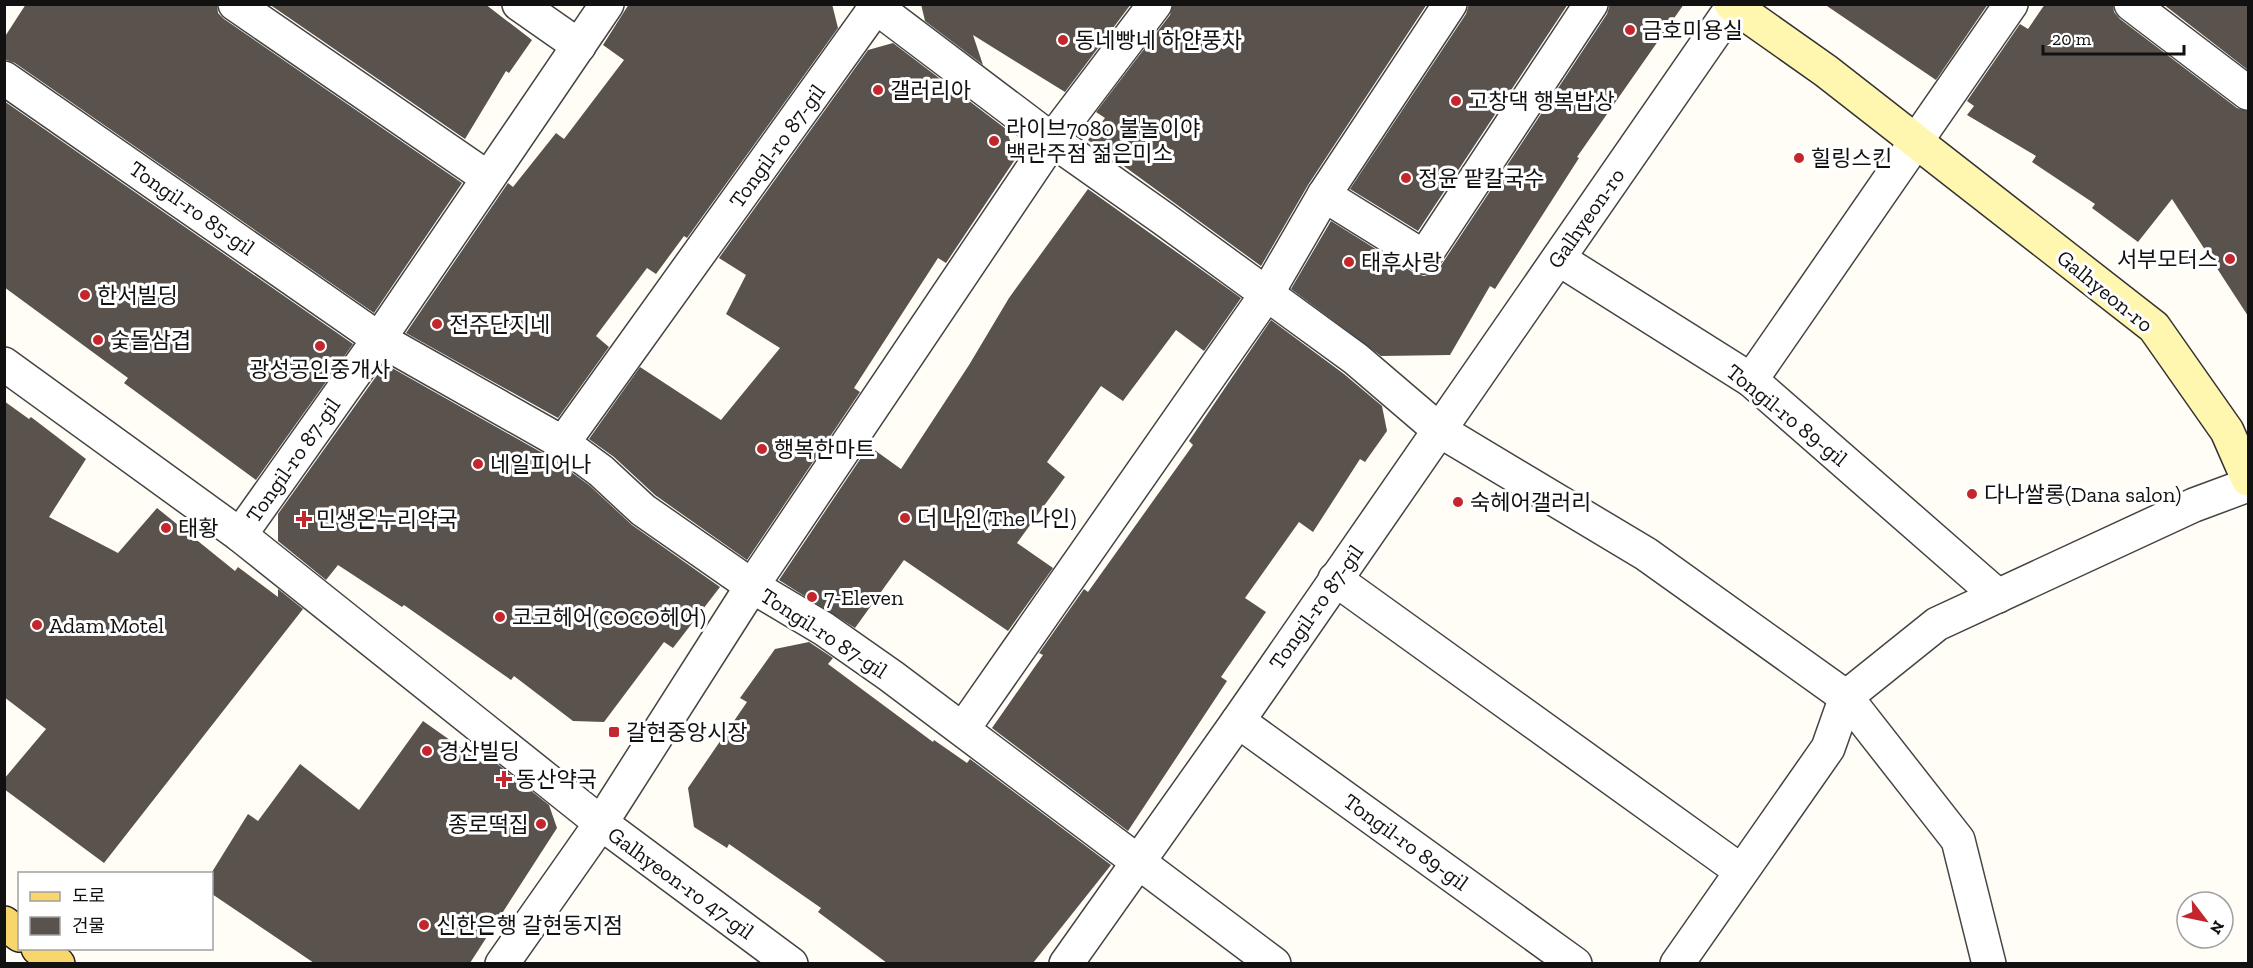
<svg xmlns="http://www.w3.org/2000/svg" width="2253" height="968" font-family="'Zilla Slab','Noto Sans KR',serif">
<rect width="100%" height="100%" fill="#fffdf5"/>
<g fill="#5a524d">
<polygon points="26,4 217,4 218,13 224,19 462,183 374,313 15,63 4,59 4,38"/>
<polygon points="269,4 485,4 532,40 509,73 506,71 465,139"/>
<polygon points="629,4 832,4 838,28 687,238 684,236 656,274 647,268 596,336 609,347 558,418 406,333 508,183 513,187 556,133 564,139 624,60 603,45"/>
<polygon points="921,4 1131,4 1065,92 973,35 983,65 925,21"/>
<polygon points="1173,4 1427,4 1308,185 1261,266 1088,140 1105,118 1096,112 1170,15"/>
<polygon points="1469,4 1568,4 1418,231 1350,189 1466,14"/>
<polygon points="1610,4 1684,4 1577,157 1579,158 1495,289 1490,286 1450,355 1381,356 1291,289 1331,221 1414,273 1424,276 1433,273 1440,267 1607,14"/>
<polygon points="1824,4 1988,4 1936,80"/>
<polygon points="2045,4 2113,4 2114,12 2120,19 2237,108 2248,111 2248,316 2172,199 2138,242 2092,208 2095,204 2032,162 2036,156 1967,115 1974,106 1967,101 2020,24 2028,29"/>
<polygon points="2163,4 2248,4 2248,70"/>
<polygon points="893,43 1006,129 1016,158 946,263 938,258 854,388 860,392 747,560 655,495 614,457 589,439 640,367 721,420 780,348 726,314 746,275 719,258 868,50"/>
<polygon points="4,101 353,344 256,480 124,383 128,378 4,287"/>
<polygon points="1088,189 1241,298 1204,351 1176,330 1123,401 1101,386 1047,462 1065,477 1017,543 1053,568 1008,631 904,560 855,628 779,580 869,446 901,469 969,365 1009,298"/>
<polygon points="1271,320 1344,374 1382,406 1387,431 1365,462 1360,459 1313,532 1299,522 1245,598 1266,612 1221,677 1227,681 1128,831 992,728 1043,655 1039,653 1084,589 1088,592 1193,445 1189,441"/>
<polygon points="385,364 553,459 589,485 632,525 720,587 673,648 664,642 604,722 573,721 514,676 511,680 404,605 402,607 338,565 326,580 278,541 278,514"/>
<polygon points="4,401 29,419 31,417 86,459 49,517 118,553 157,508 235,571 238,567 278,597 278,589 303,609 104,863 4,789 4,779 46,729 4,697"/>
<polygon points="809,642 833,658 828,664 933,742 934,740 967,763 970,759 1111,865 1033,963 887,963 818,912 821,908 729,844 727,848 694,827 688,788 747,702 740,698 775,649"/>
<polygon points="423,721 481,762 486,755 549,805 557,828 470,963 314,963 212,894 212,872 248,814 258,821 300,764 359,810"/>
</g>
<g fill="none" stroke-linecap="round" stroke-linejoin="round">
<g stroke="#444" stroke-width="36">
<g id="street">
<polyline points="235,4 488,178"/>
<polyline points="519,4 579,46"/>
<polyline points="872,4 1052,140 1164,219 1356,359 1439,430 1646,554 1846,697 1958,840 1989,964"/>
<polyline points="2131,4 2248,93"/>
<polyline points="4,78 379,339 563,443 601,471 643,510 752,586 824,629 891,676 1274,964"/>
<polyline points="1324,195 1424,257 1591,4"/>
<polyline points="1559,259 1751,380 1998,596"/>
<polyline points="4,364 240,535 601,823 791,964"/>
<polyline points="1751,380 2011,4"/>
<polyline points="563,443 878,4"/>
<polyline points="240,535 379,339 607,4"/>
<polyline points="1335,579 1741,871"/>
<polyline points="1238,721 1575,964"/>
<polyline points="963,729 1266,295 1324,195 1450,4"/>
<polyline points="502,964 601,823 752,586 1052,140 1155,4"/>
<polyline points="1066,964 1238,721 1733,6"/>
<polyline points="1677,964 1828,748 1846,697 1937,624 2194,505 2248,485"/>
</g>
</g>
<g stroke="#333" stroke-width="36">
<polyline id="secondary" points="1731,4 1826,71 2154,327 2227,431 2248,479"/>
</g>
<g stroke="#222" stroke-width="36">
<g id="primary">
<polyline points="4,923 20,935"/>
<polyline points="38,948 58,964"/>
</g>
</g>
<use href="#street" stroke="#fff" stroke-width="33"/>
<use href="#secondary" stroke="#fff6b0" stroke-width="33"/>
<use href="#primary" stroke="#f9d66b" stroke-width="33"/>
</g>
<g fill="#c4262e" stroke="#fff" stroke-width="2">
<circle cx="1630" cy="30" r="6"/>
<circle cx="1063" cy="40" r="6"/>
<circle cx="878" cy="90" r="6"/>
<circle cx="1456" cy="101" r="6"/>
<circle cx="994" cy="141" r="6"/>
<circle cx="1799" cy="158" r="6"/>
<circle cx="1406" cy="178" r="6"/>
<circle cx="2230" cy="259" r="6"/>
<circle cx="1349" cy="262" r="6"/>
<circle cx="85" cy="295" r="6"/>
<circle cx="437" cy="324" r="6"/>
<circle cx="98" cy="340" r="6"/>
<circle cx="320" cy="346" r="6"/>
<circle cx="762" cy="449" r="6"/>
<circle cx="478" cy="464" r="6"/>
<circle cx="1972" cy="494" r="6"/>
<circle cx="1458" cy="502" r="6"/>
<circle cx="905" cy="518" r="6"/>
<path d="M301 510h6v6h6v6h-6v6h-6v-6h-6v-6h6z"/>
<circle cx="166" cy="528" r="6"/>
<circle cx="812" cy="597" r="6"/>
<circle cx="500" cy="617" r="6"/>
<circle cx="37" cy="625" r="6"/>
<rect x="608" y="726" width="12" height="12" rx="3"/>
<circle cx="427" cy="751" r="6"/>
<path d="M501 770h6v6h6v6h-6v6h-6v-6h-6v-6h6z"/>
<circle cx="541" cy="824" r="6"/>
<circle cx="424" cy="925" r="6"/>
</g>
<g text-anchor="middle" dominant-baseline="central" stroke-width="6" stroke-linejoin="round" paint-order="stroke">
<g font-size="22" fill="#111" stroke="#fff" text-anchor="start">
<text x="1642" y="30">금호미용실</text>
<text x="1075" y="40">동네빵네 하얀풍차</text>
<text x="890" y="90">갤러리아</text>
<text x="1468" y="101">고창댁 행복밥상</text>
<text x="1006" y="128">라이브7080 불놀이야<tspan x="1006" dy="25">백란주점 젊은미소</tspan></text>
<text x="1811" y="158">힐링스킨</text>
<text x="1418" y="178">정윤 팥칼국수</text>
<text x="2218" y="259" text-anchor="end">서부모터스</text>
<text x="1361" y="262">태후사랑</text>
<text x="97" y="295">한서빌딩</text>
<text x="449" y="324">전주단지네</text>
<text x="110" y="340">숯돌삼겹</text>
<text x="320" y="369" text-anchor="middle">광성공인중개사</text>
<text x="774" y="449">행복한마트</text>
<text x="490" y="464">네일피어나</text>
<text x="1984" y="494">다나쌀롱(Dana salon)</text>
<text x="1470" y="502">숙헤어갤러리</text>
<text x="917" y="518">더 나인(The 나인)</text>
<text x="316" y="519">민생온누리약국</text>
<text x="178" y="528">태황</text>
<text x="824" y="597">7-Eleven</text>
<text x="512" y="617">코코헤어(COCO헤어)</text>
<text x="49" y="625">Adam Motel</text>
<text x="626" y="732">갈현중앙시장</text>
<text x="439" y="751">경산빌딩</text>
<text x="516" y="779">동산약국</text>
<text x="529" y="824" text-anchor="end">종로떡집</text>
<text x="436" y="925">신한은행 갈현동지점</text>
</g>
<g font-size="22" fill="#111" stroke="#fff">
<text transform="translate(777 146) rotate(-54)">Tongil-ro 87-gil</text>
<text transform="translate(192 208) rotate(35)">Tongil-ro 85-gil</text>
<text transform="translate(1586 218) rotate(-55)">Galhyeon-ro</text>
<text transform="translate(2105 291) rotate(39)">Galhyeon-ro</text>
<text transform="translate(1787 415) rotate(39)">Tongil-ro 89-gil</text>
<text transform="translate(293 460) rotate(-55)">Tongil-ro 87-gil</text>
<text transform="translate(1316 607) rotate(-55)">Tongil-ro 87-gil</text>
<text transform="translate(824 633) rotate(33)">Tongil-ro 87-gil</text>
<text transform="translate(1406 842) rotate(36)">Tongil-ro 89-gil</text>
<text transform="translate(681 883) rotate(36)">Galhyeon-ro 47-gil</text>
</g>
</g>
<rect width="2253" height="968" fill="none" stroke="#111111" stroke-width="12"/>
<rect x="18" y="872" width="195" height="78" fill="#ffffff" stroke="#a0a0a0" stroke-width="1.5"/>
<rect x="30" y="892" width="30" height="9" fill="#f9d66b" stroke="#a0a0a0" stroke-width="1.5"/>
<text x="72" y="902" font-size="18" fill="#111111">도로</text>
<rect x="30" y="917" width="30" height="18" fill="#5a524d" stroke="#a0a0a0" stroke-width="1.5"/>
<text x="72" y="932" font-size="18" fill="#111111">건물</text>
<g transform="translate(2205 920) rotate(122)"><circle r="28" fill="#ffffff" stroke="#a0a0a0" stroke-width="1.5"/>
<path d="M0-4.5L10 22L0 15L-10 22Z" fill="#c4262e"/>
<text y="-9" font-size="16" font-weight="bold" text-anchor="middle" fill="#111111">N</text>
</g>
<path d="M2043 45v9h141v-9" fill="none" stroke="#111111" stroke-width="3"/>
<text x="2052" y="45" font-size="18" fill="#111111" stroke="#ffffff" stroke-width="4.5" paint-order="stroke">20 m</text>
</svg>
